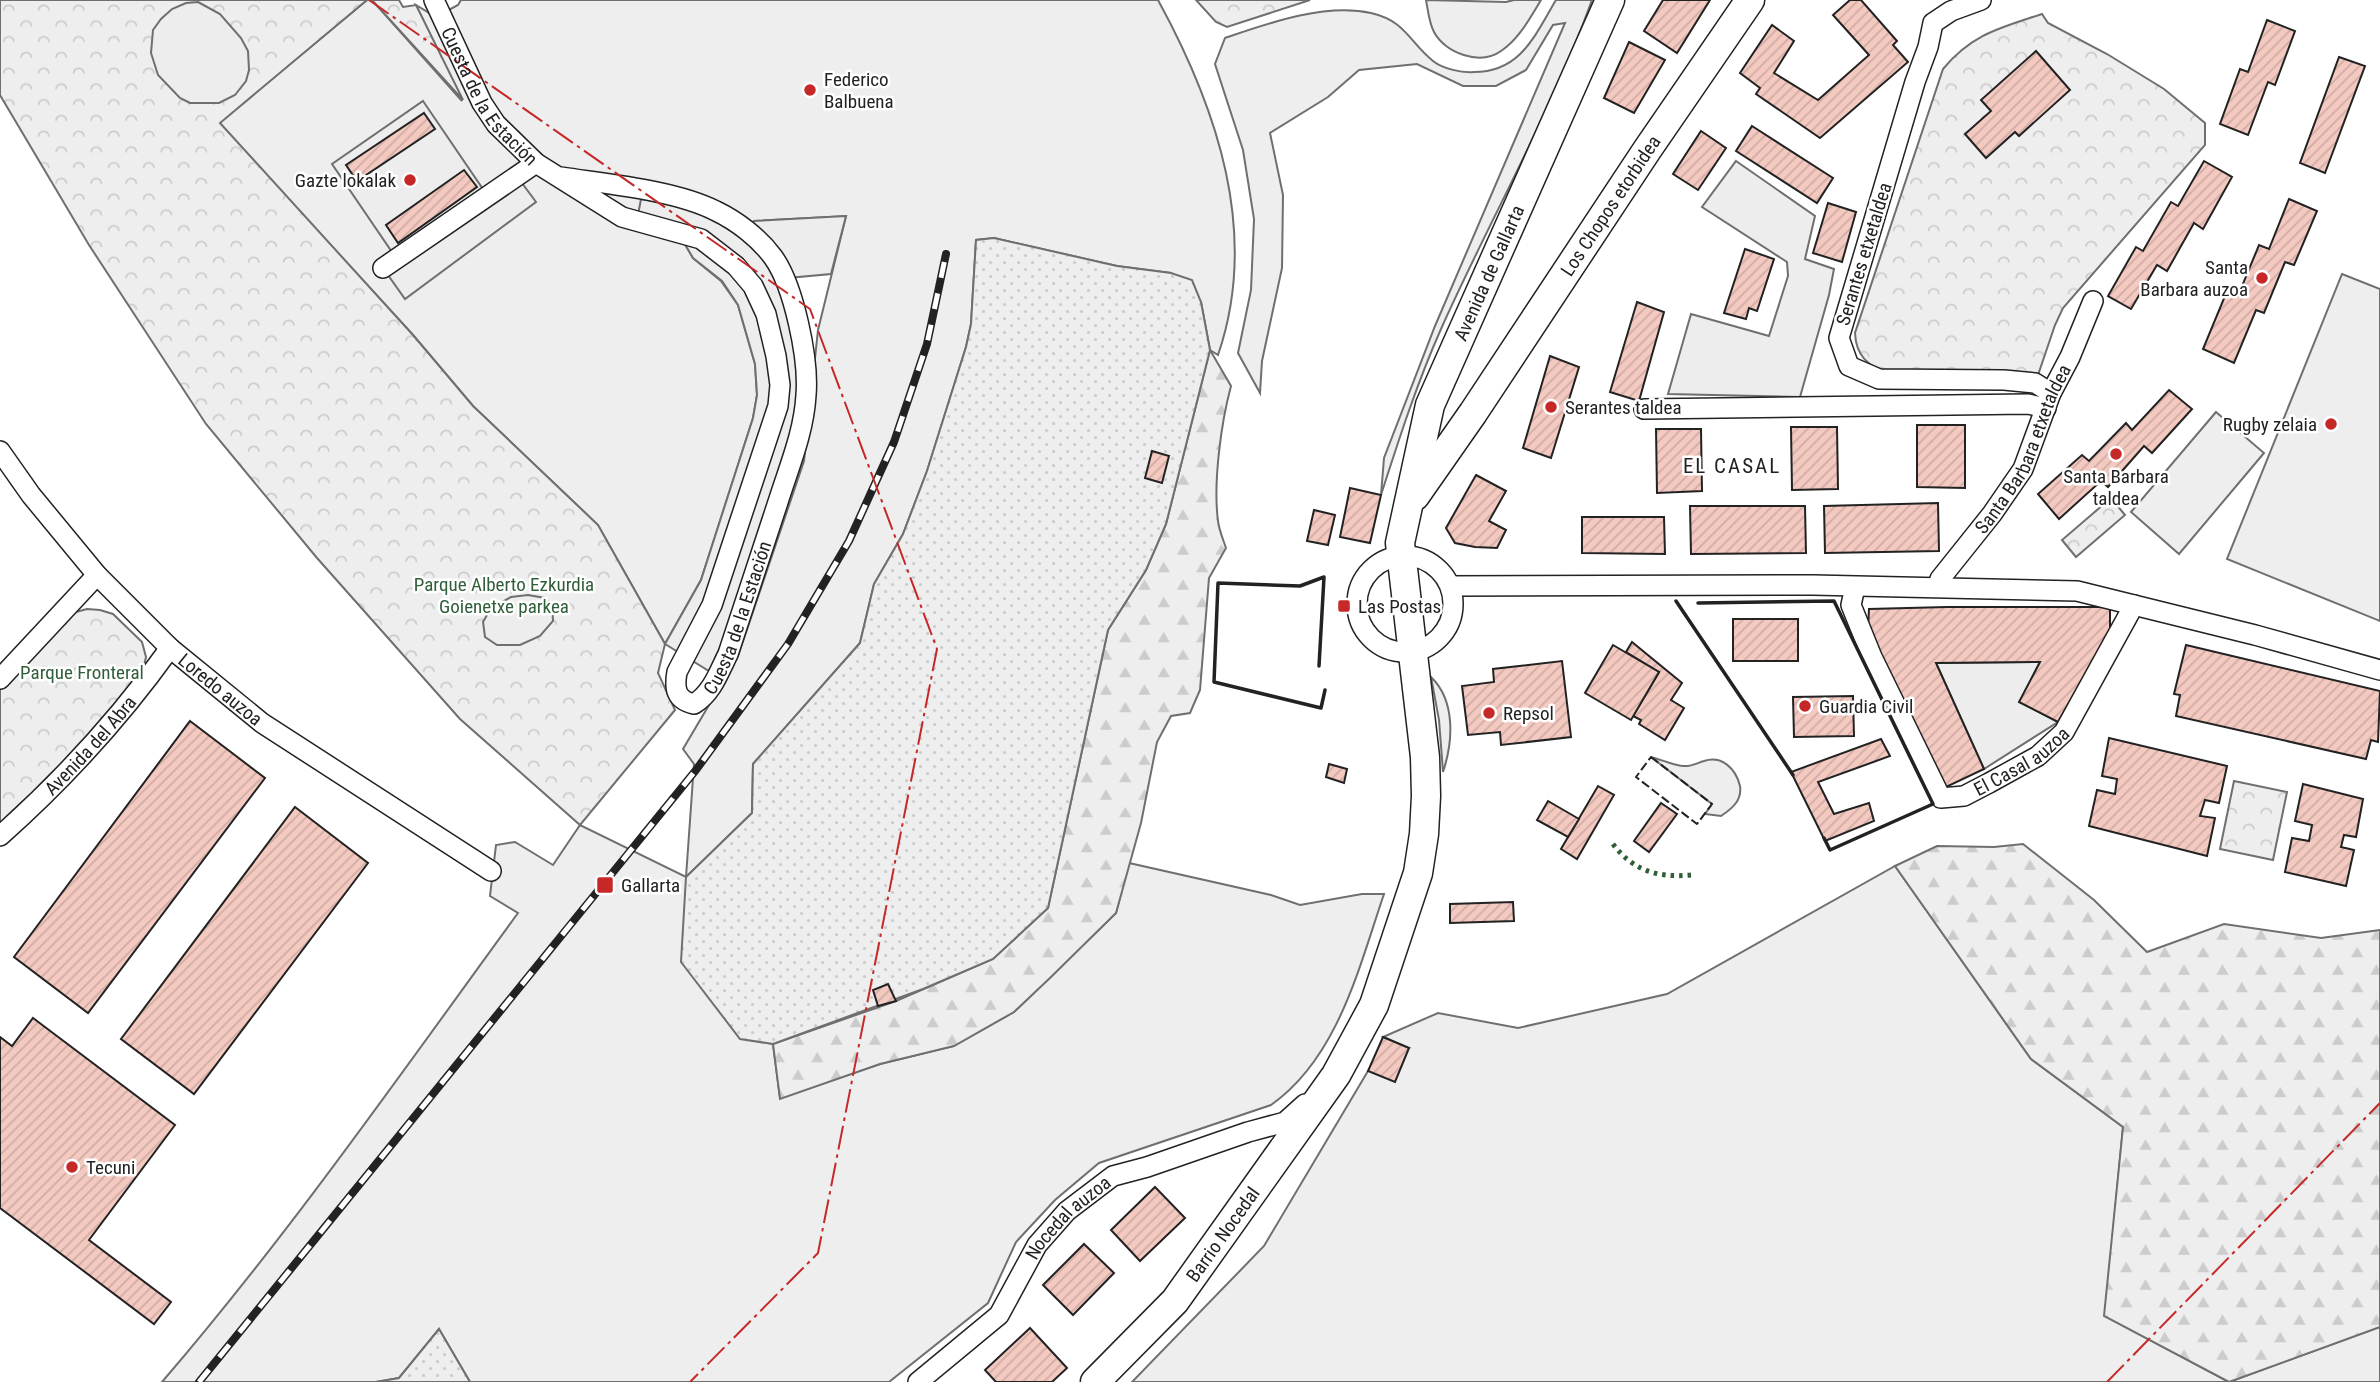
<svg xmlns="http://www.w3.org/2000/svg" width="2380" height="1382" font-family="'Roboto Condensed',sans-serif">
<defs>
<pattern id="forest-firs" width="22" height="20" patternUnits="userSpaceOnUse" patternTransform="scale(1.75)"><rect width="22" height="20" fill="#eee"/><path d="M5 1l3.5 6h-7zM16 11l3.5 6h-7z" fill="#ccc"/></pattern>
<pattern id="park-crowns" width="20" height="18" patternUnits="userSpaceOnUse" patternTransform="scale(1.75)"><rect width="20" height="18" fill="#eee"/><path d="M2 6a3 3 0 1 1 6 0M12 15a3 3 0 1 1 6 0" fill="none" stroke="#ccc"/></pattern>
<pattern id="garden-dots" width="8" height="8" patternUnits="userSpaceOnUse" patternTransform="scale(1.75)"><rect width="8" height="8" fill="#eee"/><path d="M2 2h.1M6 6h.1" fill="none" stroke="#ccc" stroke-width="1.8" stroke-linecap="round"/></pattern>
<pattern id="building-hatch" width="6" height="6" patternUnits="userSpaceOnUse" patternTransform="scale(1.75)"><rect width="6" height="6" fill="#f3c9c0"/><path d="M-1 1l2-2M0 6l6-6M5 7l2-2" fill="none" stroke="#d0aca5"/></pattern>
</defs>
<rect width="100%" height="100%" fill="#fff"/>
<g fill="#eee" stroke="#6f6f6f" stroke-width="2">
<path d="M 367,0 L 372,0 L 462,101 L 416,5 L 436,17 L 458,5 L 461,0 L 1158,0 C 1217,108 1260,233 1218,355 L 1210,350 L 1201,302 L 1171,273 L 1117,266 L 994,238 L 976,240 L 971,324 L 966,347 L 927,471 L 903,534 L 874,584 L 860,643 L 753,764 L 752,813 L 686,877 L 740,1038 L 773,1044 L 780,1098 L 880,1064 L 953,1046 L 1014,1012 L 1116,913 L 1129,863 L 1271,895 L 1300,905 L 1362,894 L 1384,894 C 1359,967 1338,1058 1271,1105 L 1099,1163 L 1055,1200 L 1016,1242 L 988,1303 L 889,1382 L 470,1382 L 439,1329 L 399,1378 L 376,1382 L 162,1382 C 290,1233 402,1072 518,913 L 490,896 L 496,845 L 515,842 L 553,865 L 580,825 L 686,877 L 694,764 L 683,749 L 738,656 L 804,461 L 818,330 L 846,216 L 754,221 L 743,235 L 672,222 L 693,258 L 721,281 L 738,305 L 755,364 L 757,395 L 753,418 L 701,580 L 665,644 L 598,525 L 473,406 L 413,335 L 219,123 Z"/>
<path d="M 1426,0 L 1506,2 L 1514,0 L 1541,0 C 1530,18 1519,39 1501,51 C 1480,66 1445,53 1434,32 C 1429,23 1428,10 1426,0 Z"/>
<path d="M 1556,0 L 1592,0 C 1551,114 1490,219 1441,329 C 1417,383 1399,439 1381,495 L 1384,458 L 1435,326 L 1565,23 L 1553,25 L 1526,70 L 1496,86 L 1463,86 L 1417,64 L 1359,70 L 1328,97 L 1270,133 L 1283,195 L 1282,268 L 1262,361 L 1260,393 L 1238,353 L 1251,290 L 1254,219 L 1243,150 L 1215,64 L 1225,38 C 1269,23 1325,3 1371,13 C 1406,21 1409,42 1433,61 C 1443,69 1462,73 1474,72 C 1521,72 1535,35 1556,0 Z"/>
<polygon points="2342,274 2380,289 2380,621 2227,559"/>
<polygon points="2216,412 2264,453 2179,554 2131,512"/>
<path d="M 1431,677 C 1456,701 1453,742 1443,772 L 1439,720 Z"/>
<path d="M 1651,757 C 1662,760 1673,765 1683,766 C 1691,767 1697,763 1704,761 C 1722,755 1736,769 1740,786 C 1742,800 1733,808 1721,816 L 1705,814 L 1712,804 Z"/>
<polygon points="1895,866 2031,1059 2123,1127 2105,1316 2229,1382 1132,1382 1264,1246 1368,1071 1409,1048 1383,1037 1438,1013 1518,1028 1667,994"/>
<polygon points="2380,1327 2380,1382 2229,1382"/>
</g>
<g fill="url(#forest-firs)" stroke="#6f6f6f" stroke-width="2">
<path d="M 1210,350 L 1231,386 C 1221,423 1213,483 1218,521 C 1219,530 1223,539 1226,548 L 1209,578 L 1200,690 L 1190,713 L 1171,716 L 1157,742 L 1141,823 L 1116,913 L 1051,977 L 1014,1012 L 954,1046 L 880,1064 L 780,1099 L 773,1044 L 896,1001 L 993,959 L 1048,908 L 1108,630 L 1146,570 L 1166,524 Z"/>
<polygon points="2023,844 2094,900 2147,952 2224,924 2321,938 2380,930 2380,1327 2229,1382 2104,1316 2123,1127 2031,1059 1895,866 1937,846 1994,847"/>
</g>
<g fill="url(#park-crowns)" stroke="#6f6f6f" stroke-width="2">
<polygon points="0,0 367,0 220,123 413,335 473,406 598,525 665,644 658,673 675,710 580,825 460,719 317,558 206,424 89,245 0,95"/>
<polygon points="372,0 399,0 403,7 416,5 463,100"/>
<polygon points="1196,0 1310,0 1227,27 1216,22"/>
<path d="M 2042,14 L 2048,23 L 2107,54 L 2164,89 L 2205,123 L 2205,145 L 2063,308 L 2055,325 L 2037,378 L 1889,374 C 1868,366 1856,356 1855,333 L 1943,69 C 1972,34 2000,28 2042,14 Z"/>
<polygon points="2111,498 2125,515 2076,557 2062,540"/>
<polygon points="87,609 100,610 113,614 142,642 146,657 140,683 44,784 0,825 0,687 72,613"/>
<polygon points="2234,781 2287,792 2273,860 2220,849"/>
</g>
<g fill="url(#garden-dots)" stroke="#6f6f6f" stroke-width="2">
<polygon points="994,238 1117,266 1171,273 1192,280 1201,302 1210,350 1166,524 1146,570 1108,630 1048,908 993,959 923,989 773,1044 740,1039 681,962 686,877 752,813 753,764 860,643 874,584 903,534 927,471 966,347 971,324 976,240"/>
<polygon points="439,1329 470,1382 376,1382 399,1378"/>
</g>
<g fill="#ededed" stroke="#6f6f6f" stroke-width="2">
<polygon points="198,2 220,14 241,38 248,51 249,70 246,81 235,95 219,103 190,103 180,98 158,75 151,53 153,30 161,19 172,9 186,3"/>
<polygon points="423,101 485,192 513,171 536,202 405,299 383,268 396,258 332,164"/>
<polygon points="1736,161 1815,216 1805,259 1834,269 1829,295 1800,397 1668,394 1691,314 1769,336 1788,276 1787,262 1702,207"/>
<polygon points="641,199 680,205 707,213 743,235 754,221 846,216 831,274 777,279 793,328 801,403 725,637 709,671 665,644 701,580 753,418 757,395 755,364 738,305 722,281 693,258 672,222 638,215"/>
<polygon points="528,595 545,598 552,606 553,621 540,636 520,645 497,645 485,637 483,622 491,608 511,597"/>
<polygon points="2040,662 2020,702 2058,722 1984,769 1936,663"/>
</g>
<g fill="url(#building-hatch)" stroke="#222" stroke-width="2">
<polygon points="1663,0 1710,0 1677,53 1644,31"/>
<polygon points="1850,0 1861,0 1897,41 1893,45 1908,62 1820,138 1756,94 1760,88 1740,73 1772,25 1794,41 1774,73 1818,100 1869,55 1833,15"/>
<polygon points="2267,20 2295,31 2275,85 2268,82 2248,135 2220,124 2240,69 2248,72"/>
<polygon points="1629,42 1665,60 1634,113 1604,98"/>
<polygon points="2036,51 2070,90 2019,136 2015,132 1986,158 1965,134 1991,111 1981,100"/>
<polygon points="2339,57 2365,66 2325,173 2300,163"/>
<polygon points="424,113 435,129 357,181 346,165"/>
<polygon points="1752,126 1833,178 1817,203 1736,151"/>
<polygon points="1701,131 1726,148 1698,190 1673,174"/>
<polygon points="2204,161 2232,177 2203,229 2194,223 2167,271 2157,265 2131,309 2108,296 2136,247 2143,251 2171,202 2178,206"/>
<polygon points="464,170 477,187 398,243 386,225"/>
<polygon points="2289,199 2317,211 2294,265 2285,262 2264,313 2256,310 2234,363 2203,349 2227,291 2238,296 2259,245 2269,249"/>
<polygon points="1828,203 1856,212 1842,262 1813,253"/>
<polygon points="1745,249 1774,259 1757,311 1749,308 1746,319 1724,313"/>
<polygon points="1637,302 1664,312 1639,401 1610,392"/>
<polygon points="1550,356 1579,367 1551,458 1523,448"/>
<polygon points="2169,390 2192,409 2152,453 2144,446 2108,487 2101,481 2059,519 2038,494 2082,455 2089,461 2126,423 2132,430"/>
<polygon points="1917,425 1965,425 1965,488 1917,487"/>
<polygon points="1791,427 1837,427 1838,489 1792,490"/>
<polygon points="1656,429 1701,429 1702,491 1657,493"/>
<polygon points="1152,451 1169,456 1162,483 1145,478"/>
<polygon points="1476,475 1506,491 1489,521 1506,530 1497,548 1475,547 1455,543 1446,528"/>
<polygon points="1350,488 1381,495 1370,543 1340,537"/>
<polygon points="1938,503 1939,551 1825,553 1824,506"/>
<polygon points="1690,506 1805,506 1806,553 1691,554"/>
<polygon points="1314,510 1335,515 1328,545 1307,541"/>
<polygon points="1582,517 1664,517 1665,554 1582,553"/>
<polygon points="1947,607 2110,607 2110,631 2058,722 2019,702 2040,662 1936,663 1984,769 1944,788 1868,628 1869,609"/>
<rect x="1733" y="619" width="65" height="42"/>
<polygon points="1632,642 1682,683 1671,700 1684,708 1665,740 1639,724 1641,720 1633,716 1659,672 1626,652"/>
<polygon points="1613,645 1659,672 1631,720 1585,693"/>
<polygon points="2186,645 2380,691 2378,742 2371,740 2366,759 2176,716 2180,695 2174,694"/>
<polygon points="1562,661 1571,737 1501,745 1500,732 1468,735 1462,686 1494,682 1493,669"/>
<polygon points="1853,696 1854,736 1794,737 1793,697"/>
<polygon points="190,721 265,778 88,1013 14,957"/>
<polygon points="2109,738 2227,766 2219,803 2205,800 2200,816 2215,818 2207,856 2089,826 2097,790 2115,794 2117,779 2102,776"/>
<polygon points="1881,739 1890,756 1818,782 1834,814 1869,803 1874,821 1825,841 1791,772"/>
<polygon points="1329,764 1347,769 1344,783 1326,777"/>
<polygon points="2303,784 2363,799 2356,837 2344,835 2341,847 2354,850 2346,886 2285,872 2292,838 2309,841 2312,825 2295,821"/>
<polygon points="1598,786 1614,795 1577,859 1561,849"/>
<polygon points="1548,801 1579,819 1568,837 1537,820"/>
<polygon points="1661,803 1677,814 1649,852 1634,841"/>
<polygon points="295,807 368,863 194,1094 121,1039"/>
<polygon points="1513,902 1514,921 1450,923 1450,904"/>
<polygon points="888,984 896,1001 878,1006 873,990"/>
<polygon points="33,1018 175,1125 89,1240 171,1302 154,1324 0,1208 0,1037 12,1046"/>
<polygon points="1383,1037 1409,1048 1395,1082 1368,1071"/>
<polygon points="1155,1187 1185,1218 1140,1261 1111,1230"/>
<polygon points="1084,1244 1114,1273 1073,1315 1043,1285"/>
<polygon points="1030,1328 1067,1368 1052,1382 996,1382 985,1370"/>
</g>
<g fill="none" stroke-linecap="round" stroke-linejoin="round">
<g stroke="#222" stroke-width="22">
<g id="street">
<path id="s1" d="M 434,0 L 482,103 L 496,124 L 536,163 L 622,217 L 701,239 L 736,266 L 753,286 L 766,314 L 776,356 L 780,385 L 778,406 L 712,605 L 677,672 C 674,689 676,700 694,704 C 712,693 719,672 728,654 C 745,603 761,553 778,502 C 789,467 804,432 806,395 C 809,359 794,286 773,257 C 759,238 737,221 716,211 C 675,190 606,184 561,177"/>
<polyline points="1981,0 1951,11 1933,23 1928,47 1915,82 1839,338 1849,366 1879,379 2004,380 2035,383 2051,393"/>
<polyline points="383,268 536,163"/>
<polyline points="1644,409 2028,404 2046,408"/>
<path id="s2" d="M 0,451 L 31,495 L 97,575 L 170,648 L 262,723 L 491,871"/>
<circle cx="1405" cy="604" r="48"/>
<polyline points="1450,586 1813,585 2077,591 2255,635 2380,670"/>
<path id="s3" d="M 1855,587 L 1851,605 L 1872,657 L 1941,798 L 1964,796 L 1989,783 L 2038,756 L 2064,732 L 2134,605"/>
<path id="s4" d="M 1938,587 L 1940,579 L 1992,514 L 2023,469 L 2051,393 L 2070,357 L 2093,301"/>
<polyline points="0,679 97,575"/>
<path id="s5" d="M 0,836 C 64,779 120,718 170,648"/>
<path id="s6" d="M 918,1382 L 999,1315 L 1037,1245 L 1067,1211 L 1113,1176 L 1147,1167 L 1248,1132 L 1285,1122 L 1305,1104"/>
</g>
</g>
<g stroke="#222" stroke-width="31">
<g id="secondary">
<path id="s7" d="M 1415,496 L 1473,413 L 1647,150 L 1750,0"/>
<path id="s8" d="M 1095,1382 L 1175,1301 L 1336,1075 L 1374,1005 L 1418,873 L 1424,834 L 1426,796 L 1425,757 L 1400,543 L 1430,405 L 1610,0"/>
</g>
</g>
<use href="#street" stroke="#fff" stroke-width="19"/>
<use href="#secondary" stroke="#fff" stroke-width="28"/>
<g stroke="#222" stroke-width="8">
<polyline id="rail" points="199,1382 696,770 788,644 849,541 894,442 927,344 946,254"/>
</g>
<use href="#rail" stroke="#fff" stroke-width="5" stroke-dasharray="16" stroke-linecap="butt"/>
<path stroke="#2f5e38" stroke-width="5" stroke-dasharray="3.5 5" stroke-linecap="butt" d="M 1613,844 C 1633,871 1658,878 1691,875"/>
<polygon stroke="#222" stroke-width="2" stroke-dasharray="9 3.5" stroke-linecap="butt" points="1651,757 1712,804 1697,824 1636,777"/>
<g stroke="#222" stroke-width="3.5">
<polyline points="1676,601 1793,775"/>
<polyline points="1698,603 1834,601 1933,804 1830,850 1824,838"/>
<polyline points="1319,666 1324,577 1300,586 1218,583 1214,682 1321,708 1325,690"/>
</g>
<g stroke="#c62828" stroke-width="2" stroke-dasharray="24 5 3.5 5" stroke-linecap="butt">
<polyline points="369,0 810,309 937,649 818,1253 690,1382"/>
<polyline points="2107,1382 2380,1103"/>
</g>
</g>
<g fill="#c62828" stroke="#fff" stroke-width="2.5">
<circle cx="810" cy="90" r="7"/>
<circle cx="410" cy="180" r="7"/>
<circle cx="2262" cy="278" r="7"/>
<circle cx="1551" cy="407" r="7"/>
<circle cx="2331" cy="424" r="7"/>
<circle cx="2116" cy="454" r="7"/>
<rect x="1337" y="599" width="14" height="14" rx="3.5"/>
<circle cx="1805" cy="706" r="7"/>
<circle cx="1489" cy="713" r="7"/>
<rect x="596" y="876" width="18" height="18" rx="3.5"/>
<circle cx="72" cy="1167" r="7"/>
</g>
<g text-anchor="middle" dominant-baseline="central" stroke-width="5" stroke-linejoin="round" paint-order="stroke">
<g font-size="19" fill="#222" stroke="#fff" text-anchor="start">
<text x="824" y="79">Federico<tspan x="824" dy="22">Balbuena</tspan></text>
<text x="396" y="180" text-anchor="end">Gazte lokalak</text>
<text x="2248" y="267" text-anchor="end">Santa<tspan x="2248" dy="22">Barbara auzoa</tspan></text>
<text x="1565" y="407">Serantes taldea</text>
<text x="2317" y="424" text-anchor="end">Rugby zelaia</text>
<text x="2116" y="476" text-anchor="middle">Santa Barbara<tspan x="2116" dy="22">taldea</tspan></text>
<text x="1358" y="606">Las Postas</text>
<text x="1819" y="706">Guardia Civil</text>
<text x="1503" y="713">Repsol</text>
<text x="621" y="885">Gallarta</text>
<text x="86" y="1167">Tecuni</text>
</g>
<g font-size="19" fill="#222" stroke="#fff">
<text stroke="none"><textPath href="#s1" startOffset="112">Cuesta de la Estación</textPath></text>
<text stroke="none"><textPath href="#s7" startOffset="350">Los Chopos etorbidea</textPath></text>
<text transform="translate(1864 254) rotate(-73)">Serantes etxetaldea</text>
<text stroke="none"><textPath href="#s8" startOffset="1228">Avenida de Gallarta</textPath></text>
<text stroke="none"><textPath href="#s4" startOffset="164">Santa Barbara etxetaldea</textPath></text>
<text stroke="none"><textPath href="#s1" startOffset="999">Cuesta de la Estación</textPath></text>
<text stroke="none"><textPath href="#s2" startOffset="326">Loredo auzoa</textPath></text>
<text stroke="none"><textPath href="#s5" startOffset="128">Avenida del Abra</textPath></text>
<text stroke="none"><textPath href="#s3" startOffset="322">El Casal auzoa</textPath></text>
<text stroke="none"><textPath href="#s6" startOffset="226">Nocedal auzoa</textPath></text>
<text stroke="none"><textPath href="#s8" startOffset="196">Barrio Nocedal</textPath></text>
</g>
<g font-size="19" fill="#2f5e38" stroke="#fff">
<text x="504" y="584">Parque Alberto Ezkurdia<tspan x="504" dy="22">Goienetxe parkea</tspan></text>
<text x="82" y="672">Parque Fronteral</text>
</g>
<g font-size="21" letter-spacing="2" fill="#222" stroke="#fff">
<text x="1732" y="466">EL CASAL</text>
</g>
</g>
</svg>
